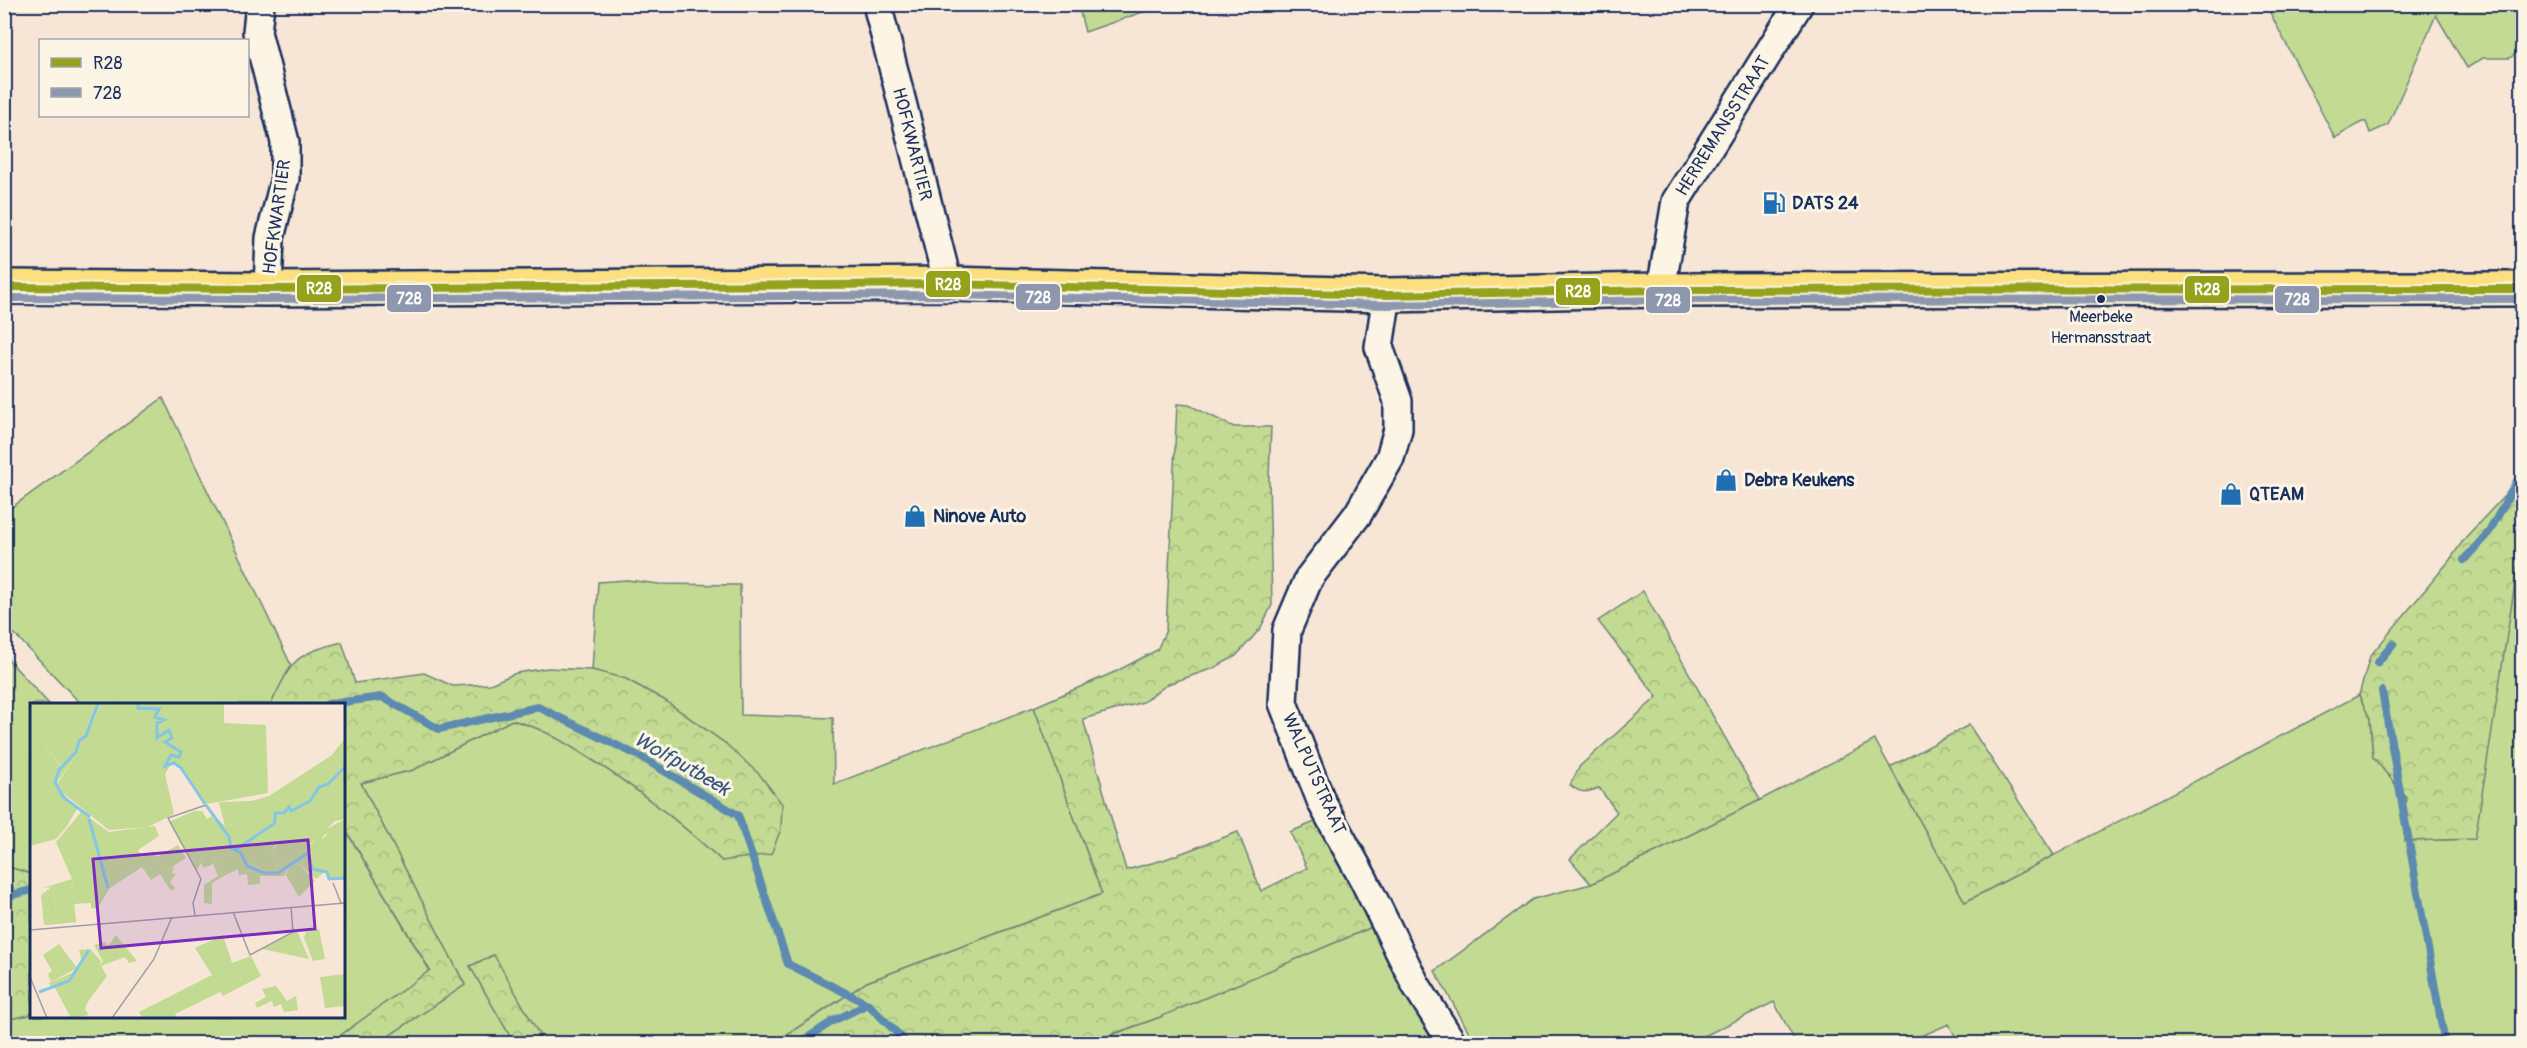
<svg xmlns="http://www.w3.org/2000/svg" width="2527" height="1048" font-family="Pangolin,sans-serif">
<defs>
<pattern id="forest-crowns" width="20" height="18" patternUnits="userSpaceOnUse" patternTransform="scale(1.5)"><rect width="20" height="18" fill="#c2da91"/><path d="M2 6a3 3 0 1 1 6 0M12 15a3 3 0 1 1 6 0" fill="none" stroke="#a6bb7f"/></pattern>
</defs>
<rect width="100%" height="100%" fill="#f7e6d6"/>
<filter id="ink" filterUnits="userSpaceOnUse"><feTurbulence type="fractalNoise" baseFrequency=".0167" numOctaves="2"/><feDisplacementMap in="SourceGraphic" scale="12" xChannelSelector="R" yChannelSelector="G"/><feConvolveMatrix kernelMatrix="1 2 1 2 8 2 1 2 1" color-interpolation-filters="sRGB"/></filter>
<g filter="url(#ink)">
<g fill="#c2da91" stroke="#6e8478" stroke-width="1.5">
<polygon points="1078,5 1078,4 1163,5 1085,32"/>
<polygon points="2266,5 2522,5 2522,49 2510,58 2483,58 2467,68 2436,15 2388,125 2370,133 2366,122 2362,122 2335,138"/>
<polygon points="163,398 291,665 271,704 81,704 5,624 4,513"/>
<polygon points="2522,538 2522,1043 1959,1044 1949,1024 1905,1043 1796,1043 1774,1002 1690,1043 1475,1043 1435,971 1533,899 1591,884 1760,800 1875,740 1965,902 2359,695 2370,719 2373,757 2406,797 2404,841 2474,839"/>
<path d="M 627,580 L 659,584 L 740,585 L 741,715 L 833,718 L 834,784 L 1034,707 L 1102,894 L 867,982 L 774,1043 L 544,1043 L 493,955 L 470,966 L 514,1043 L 378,1043 L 465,985 L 361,783 L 413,770 L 512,720 C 542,728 557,738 583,754 C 633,785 679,821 722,861 L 726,744 L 664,700 L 626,679 L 592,670 L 598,582 Z"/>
<polygon points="4,655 49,704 32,704 31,874 12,868 5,873"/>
<polygon points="344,827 430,971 330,1043 5,1043 4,1019 29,1015 31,1012 32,1016 344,1016"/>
<polygon points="1372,927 1436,1043 1088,1044 1160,1017"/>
</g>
<g fill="url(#forest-crowns)" stroke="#6e8478" stroke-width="1.5">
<polygon points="1177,404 1189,405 1234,427 1271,427 1269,478 1272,605 1260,629 1236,656 1214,668 1168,684 1143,702 1083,719 1126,870 1163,860 1238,832 1261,891 1307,868 1290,832 1320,820 1372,927 1160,1017 1088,1043 774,1044 867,982 1102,894 1034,707 1117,671 1157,650 1166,630"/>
<polygon points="2522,477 2522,538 2475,839 2404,841 2406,797 2373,757 2370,719 2359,695 2370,656 2449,561 2465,538"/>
<path d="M 1643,591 L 1760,800 L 1591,884 L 1570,859 L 1617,812 L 1599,788 C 1586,793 1581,794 1570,785 L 1580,766 L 1657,697 L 1598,621 Z"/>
<path d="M 342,642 L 355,683 L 424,673 L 453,686 L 490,684 L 516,673 L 548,668 L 592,670 L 626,679 L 664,700 L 726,744 L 760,775 L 782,804 L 781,829 L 771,854 L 722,861 C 679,821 633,785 583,754 C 557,738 542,728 512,720 L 413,770 L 361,783 L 465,985 L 378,1043 L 330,1043 L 430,970 L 344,827 L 344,704 L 271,704 C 293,659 293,655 342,642 Z"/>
<polygon points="1969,725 2054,855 1965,902 1890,767"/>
<polygon points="12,868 31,874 32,1012 29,1015 5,1020 4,873"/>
<polygon points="494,955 544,1043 514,1043 470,966"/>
</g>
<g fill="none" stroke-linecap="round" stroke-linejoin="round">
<g stroke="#5b8ab0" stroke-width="8">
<polyline points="2464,560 2489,532 2522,472"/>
<polyline points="2377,663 2393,644"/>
<polyline points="2382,691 2445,1044"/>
<polyline points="328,704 382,697 439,729 538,707 641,757 738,815 788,964 868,1004 905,1041 904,1044"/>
<polyline points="4,871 12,895 32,890"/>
<polyline points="798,1044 833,1021 868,1004"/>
</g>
<g stroke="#1b2f5e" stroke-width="32">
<g id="street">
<polyline points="260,4 257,32 285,142 285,178 270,238 268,289"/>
<polyline points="877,4 948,284"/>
<polyline points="1661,290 1676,201 1799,4"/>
<polyline points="1387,295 1379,347 1398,401 1398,429 1390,458 1358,514 1309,578 1287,630 1283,703 1322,803 1364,880 1416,985 1453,1044"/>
</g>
</g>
<g stroke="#1b2f5e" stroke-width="38">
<polyline id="primary" points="4,287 268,289 948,284 1387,295 1661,290 2522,289"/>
</g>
<use href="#street" stroke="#fcf5e5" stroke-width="27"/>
<use href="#primary" stroke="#fce080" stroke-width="33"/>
<g stroke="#fcf5e5" stroke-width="12">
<polyline id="bus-1" points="4,287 268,289 948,284 1387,295 1661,290 2522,289"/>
</g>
<g stroke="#fcf5e5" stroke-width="12">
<polyline id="bus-2" points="4,298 268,299 948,295 1387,305 1661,300 2522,299"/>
</g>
<use href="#bus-1" stroke="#94a21c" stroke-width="8"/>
<use href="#bus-2" stroke="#8d97ae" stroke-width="8"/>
</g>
</g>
<defs>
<g id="fuel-bare" transform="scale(1.8)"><path d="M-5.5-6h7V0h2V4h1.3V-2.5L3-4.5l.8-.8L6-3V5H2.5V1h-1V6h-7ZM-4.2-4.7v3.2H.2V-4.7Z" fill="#1f6fb2" stroke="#fcf5e5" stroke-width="2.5" paint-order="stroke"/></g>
<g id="shop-bare" transform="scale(1.8)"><path d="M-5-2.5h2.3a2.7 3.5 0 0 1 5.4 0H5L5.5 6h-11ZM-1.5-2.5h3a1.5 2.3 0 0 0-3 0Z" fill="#1f6fb2" stroke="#fcf5e5" stroke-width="2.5" paint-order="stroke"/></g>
</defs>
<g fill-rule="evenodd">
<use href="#fuel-bare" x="1774" y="203"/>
<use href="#shop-bare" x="1726" y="480"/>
<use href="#shop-bare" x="2231" y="494"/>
<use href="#shop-bare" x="915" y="516"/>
</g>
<circle fill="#1b2f5e" stroke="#fcf5e5" stroke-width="2" cx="2101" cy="299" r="5"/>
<g text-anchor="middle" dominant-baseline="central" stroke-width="6" stroke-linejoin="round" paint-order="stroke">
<g font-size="16" fill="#1b2f5e" stroke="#fcf5e5">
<text x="2101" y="317">Meerbeke<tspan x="2101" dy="21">Hermansstraat</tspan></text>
</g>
<g font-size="18" fill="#1b2f5e" stroke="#fcf5e5">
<text transform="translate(1723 126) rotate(-58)">HERREMANSSTRAAT</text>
<text transform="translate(912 144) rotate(76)">HOFKWARTIER</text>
<text transform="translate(277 217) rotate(-82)">HOFKWARTIER</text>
<text transform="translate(1314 774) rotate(66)">WALPUTSTRAAT</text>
</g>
<g font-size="18" font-weight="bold" fill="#1b2f5e" stroke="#fcf5e5" text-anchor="start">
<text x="1792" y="203">DATS 24</text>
<text x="1744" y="480">Debra Keukens</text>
<text x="2249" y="494">QTEAM</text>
<text x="933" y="516">Ninove Auto</text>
</g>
<g font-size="20" font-style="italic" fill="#365580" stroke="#fcf5e5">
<text transform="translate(682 764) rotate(30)">Wolfputbeek</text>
</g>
</g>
<g transform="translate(30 703)">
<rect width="315" height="315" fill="#f7e6d6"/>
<path d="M 72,0 L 194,0 L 194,20 L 236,22 L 238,90 L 176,101 L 151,65 L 142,59 L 135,71 L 144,111 L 118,124 L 79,127 L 33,90 L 47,106 L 37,123 L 26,136 L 0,143 L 0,35 L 6,29 L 31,64 L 24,73 L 27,81 L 47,51 ZM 302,52 L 315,70 L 315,116 L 305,118 L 275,146 L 280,151 L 303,124 L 315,120 L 315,177 L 299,177 L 295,169 L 286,176 L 267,159 L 285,178 L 269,194 L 256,172 L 260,162 L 265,161 L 261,155 L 253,162 L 242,147 L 249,140 L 239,146 L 249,163 L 237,169 L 218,159 L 230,174 L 230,181 L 218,182 L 217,171 L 209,172 L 208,166 L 192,174 L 185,159 L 226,133 L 238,148 L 228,133 L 255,113 L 249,109 L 195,124 L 189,99 L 221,98 L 239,93 ZM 164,108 L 172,108 L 177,116 L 182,113 L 186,120 L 150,140 L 139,119 ZM 51,109 L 79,129 L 125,123 L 129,133 L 108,147 L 112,154 L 123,148 L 127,154 L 148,142 L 156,155 L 121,177 L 112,164 L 80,185 L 69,173 L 67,206 L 61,205 L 61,200 L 44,201 L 42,176 L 26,139 ZM 189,122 L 200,139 L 162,158 L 152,143 ZM 23,183 L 27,221 L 14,222 L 11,192 ZM 289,226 L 295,256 L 283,258 L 274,235 L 276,229 ZM 267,228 L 279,256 L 232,246 ZM 86,232 L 107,258 L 99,260 L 95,254 L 71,263 L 77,273 L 57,300 L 55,306 L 59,312 L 41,315 L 24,283 L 58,272 L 60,246 L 71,258 L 69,263 L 73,258 L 64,242 L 75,239 L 78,243 ZM 193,232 L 202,260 L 221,253 L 231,273 L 193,293 L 190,289 L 145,311 L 147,315 L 113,315 L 109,309 L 182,272 L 165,245 ZM 29,241 L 47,265 L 21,279 L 18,271 L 22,268 L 13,252 ZM 315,271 L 315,303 L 295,305 L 290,274 ZM 246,283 L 257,298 L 266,293 L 268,307 L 254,309 L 251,301 L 244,304 L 242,298 L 227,305 L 225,300 L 236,294 L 232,286 Z" fill="#c2da91"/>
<path d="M 0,0 L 72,0 L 47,51 L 25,82 L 23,75 L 31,63 L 6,30 L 0,35 ZM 315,35 L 315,70 L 302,52 ZM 249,109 L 255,113 L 228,133 L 238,148 L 226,134 L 185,159 L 192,174 L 182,180 L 182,201 L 174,200 L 174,182 L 188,173 L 183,161 L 174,165 L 171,160 L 167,167 L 162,158 L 199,136 L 189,123 L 152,143 L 150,140 L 188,116 L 196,124 ZM 315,116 L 315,120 L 294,132 L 288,145 L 275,152 L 275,140 L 282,141 L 289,130 ZM 248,138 L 242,147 L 253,162 L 261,154 L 266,161 L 260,162 L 254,173 L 227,173 L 213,164 L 218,159 L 236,169 L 249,163 L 239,146 ZM 144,163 L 142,170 L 146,171 L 140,179 L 145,185 L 141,188 L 130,171 ZM 69,173 L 75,173 L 80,185 L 67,206 ZM 42,176 L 46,219 L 27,221 L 23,184 L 13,185 ZM 60,246 L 65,259 L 58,272 L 63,276 L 56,285 L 40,277 L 21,284 L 19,280 L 42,270 L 52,260 L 49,247 Z" fill="#c2da91"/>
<path fill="none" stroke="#85c6e6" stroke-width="3" d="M 108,0 L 108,5 L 129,6 L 125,14 L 134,17 L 127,20 L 127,35 L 139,27 L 142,35 L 135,39 L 151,49 L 149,54 L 141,52 L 135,63 L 144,60 L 151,65 L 175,101M 176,102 L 199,134 L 201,145 L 211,150 L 217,163 L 234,170 L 248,170 L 278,150 L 282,166 L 297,169 L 299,176 L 315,175M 60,114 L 33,94 L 25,79 L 29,67 L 46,49 L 49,38 L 56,33 L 68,0M 59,116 L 78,185M 205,147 L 245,120 L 245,110 L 254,110 L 259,104 L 261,108 L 280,98 L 289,84 L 298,81 L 315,64M 9,289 L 39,278 L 59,247"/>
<path fill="none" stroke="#9f9da6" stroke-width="1.5" d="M 303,180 L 311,200M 203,209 L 220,252 L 263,229 L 261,204M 165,212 L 163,200 L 171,176 L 138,115 L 176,102M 0,227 L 315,200M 0,274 L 17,315M 82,315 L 124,256 L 142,214"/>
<path fill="#7b2cbf" fill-opacity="0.15" stroke="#7b2cbf" stroke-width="3" d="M 278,137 L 285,226 L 71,245 L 63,156 Z"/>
<rect width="315" height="315" fill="none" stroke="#1b2f5e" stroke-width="3"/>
</g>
<g stroke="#fcf5e5" stroke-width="2">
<rect x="925" y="270" width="46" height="28" rx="6" fill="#94a21c"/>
<rect x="296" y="274" width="46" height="29" rx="6" fill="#94a21c"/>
<rect x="2184" y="275" width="46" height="29" rx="6" fill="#94a21c"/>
<rect x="1555" y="277" width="46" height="29" rx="6" fill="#94a21c"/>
<rect x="1015" y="283" width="46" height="28" rx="6" fill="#8d97ae"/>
<rect x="386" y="284" width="46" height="29" rx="6" fill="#8d97ae"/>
<rect x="2274" y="285" width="46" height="29" rx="6" fill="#8d97ae"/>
<rect x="1645" y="286" width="46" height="28" rx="6" fill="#8d97ae"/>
</g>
<g font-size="16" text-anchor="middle" font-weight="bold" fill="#fff">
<text x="948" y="290">R28</text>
<text x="319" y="294">R28</text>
<text x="2207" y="295">R28</text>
<text x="1578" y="297">R28</text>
<text x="1038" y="303">728</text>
<text x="409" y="304">728</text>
<text x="2297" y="305">728</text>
<text x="1668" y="306">728</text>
</g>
<rect width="2527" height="1048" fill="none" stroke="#fcf5e5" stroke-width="24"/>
<rect x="12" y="12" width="2503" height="1024" fill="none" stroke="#1b2f5e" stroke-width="2" filter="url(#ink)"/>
<rect x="39" y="39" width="210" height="78" fill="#fcf5e5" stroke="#a2a6af" stroke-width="1.5"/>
<rect x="51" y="58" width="30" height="9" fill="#94a21c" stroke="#a2a6af" stroke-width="1.5"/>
<text x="93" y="69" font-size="18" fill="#1b2f5e">R28</text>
<rect x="51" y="88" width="30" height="9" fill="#8d97ae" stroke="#a2a6af" stroke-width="1.5"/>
<text x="93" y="99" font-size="18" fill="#1b2f5e">728</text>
</svg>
